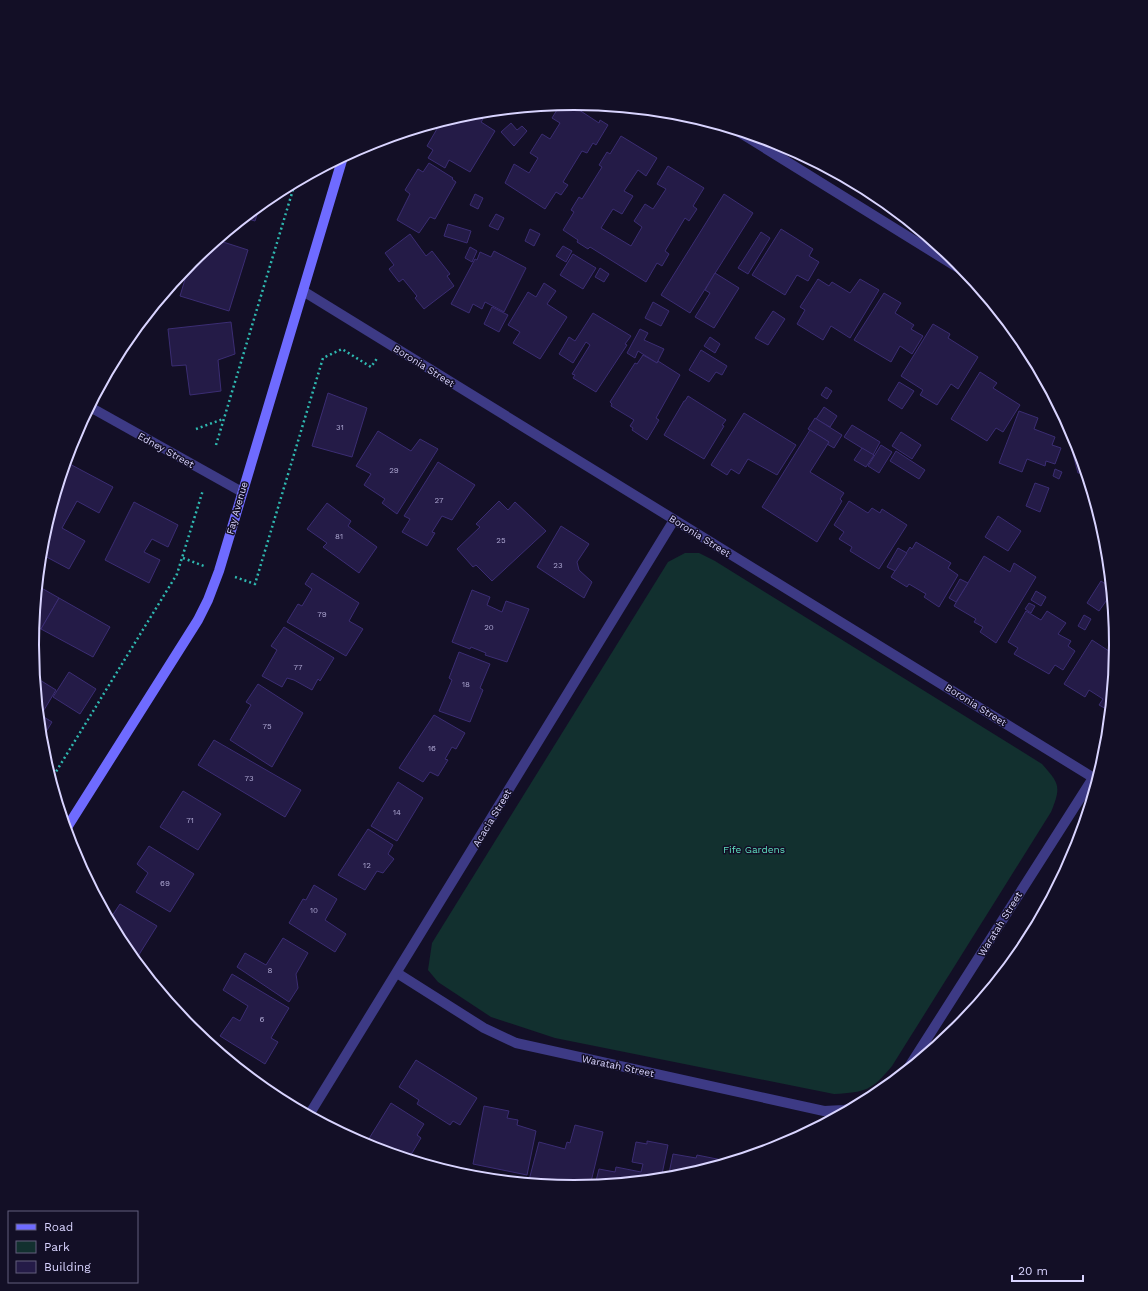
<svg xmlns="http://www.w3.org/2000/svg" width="1148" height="1291" font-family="'Work Sans',sans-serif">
<rect width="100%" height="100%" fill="#130f26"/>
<path fill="#12302f" d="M 685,553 L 699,553 L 715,561 L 1042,764 C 1060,784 1061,787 1051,812 L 892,1066 C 871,1091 866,1092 834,1094 L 555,1038 L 491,1017 L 438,982 L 428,970 L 432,943 L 668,562 Z"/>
<g fill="#241b47" stroke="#3b2d73">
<polygon points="570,104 599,123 600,120 608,125 596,145 593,143 587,153 582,151 563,182 568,185 561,195 556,192 545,209 505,183 514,164 529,173 538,158 530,153 542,134 550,139 560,123 552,118 560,105"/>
<polygon points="474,113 483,119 481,122 495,131 470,172 449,160 445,168 428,158 433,150 427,146 441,122 444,123 445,121"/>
<polygon points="511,123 517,130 522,126 527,131 514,146 501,132"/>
<polygon points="621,136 657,158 646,176 638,170 624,191 633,196 622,214 613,209 601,228 631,246 642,227 634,221 645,204 653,209 666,189 657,184 668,166 704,188 693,206 697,209 689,221 685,218 665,251 669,254 662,266 657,263 646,282 590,247 588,249 577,242 578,240 563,230 574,212 571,210 579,197 582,199 602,167 599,165 607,152 610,154"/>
<polygon points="429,163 453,178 452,179 456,182 435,219 430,217 419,233 397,220 410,194 405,190 418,169 423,172"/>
<polygon points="475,194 483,198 478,209 470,205"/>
<polygon points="724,194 753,213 690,313 661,295"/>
<polygon points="260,205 255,221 245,218"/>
<polygon points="496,214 504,218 498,230 489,226"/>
<polygon points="448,224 471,231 467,243 444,236"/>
<polygon points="530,229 540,234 534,246 525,241"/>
<polygon points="781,229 813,249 809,256 819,262 808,281 797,275 785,295 752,275"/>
<polygon points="761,232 770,238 748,274 738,268"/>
<polygon points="410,234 426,256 432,251 450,274 447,276 454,286 424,309 415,298 417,296 403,279 399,282 389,269 394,265 385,253"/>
<polygon points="217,240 248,250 229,311 180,296 190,263"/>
<polygon points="563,246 572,251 566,262 556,256"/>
<polygon points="470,247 477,251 472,262 465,258"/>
<polygon points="494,251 526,268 504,312 485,302 482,309 473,304 469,313 451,304 475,259 477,260 480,252 491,257"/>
<polygon points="573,254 596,268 583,289 560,275"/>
<polygon points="600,268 609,274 604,282 595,277"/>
<polygon points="715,273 739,288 714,328 695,317 710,293 705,290"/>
<polygon points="818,279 829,286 832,282 850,293 860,279 879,290 850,338 831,326 823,340 797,324 805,310 800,307"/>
<polygon points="544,283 556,291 547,304 567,317 540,359 513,343 520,332 508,325 528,292 536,297"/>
<polygon points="884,293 901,303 895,313 914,325 911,329 923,336 912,354 900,346 891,362 854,340"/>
<polygon points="653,302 669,311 661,326 645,318"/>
<polygon points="492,307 508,315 499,332 484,324"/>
<polygon points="773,311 785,319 768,345 755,338"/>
<polygon points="593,313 631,336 625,344 627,345 596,392 573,378 575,375 572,374 590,345 586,342 573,363 559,354 569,337 575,341"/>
<polygon points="231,322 235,354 218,360 221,391 190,395 186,365 172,366 168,329"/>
<polygon points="933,324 950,334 948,338 978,357 958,389 951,384 937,405 920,395 923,390 901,376"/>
<polygon points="640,329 648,333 644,340 664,349 657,363 638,351 635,358 627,353"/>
<polygon points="710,337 720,344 715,353 704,346"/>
<polygon points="701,350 727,366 722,375 716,372 709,382 689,370"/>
<polygon points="643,355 657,363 658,361 680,375 656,418 659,420 647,440 632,430 633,428 630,426 634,420 611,406 612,404 610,402 635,363 637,364"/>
<polygon points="980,372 997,383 993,388 1020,405 1003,432 996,428 987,441 951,419"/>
<polygon points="899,382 914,391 902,409 888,400"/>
<polygon points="826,387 832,391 827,399 821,395"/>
<polygon points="328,393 367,408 352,457 312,446"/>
<polygon points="688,396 726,420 722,425 724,426 704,459 664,435 684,401 685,401"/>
<polygon points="824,407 837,416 830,427 816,419"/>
<polygon points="1019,411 1038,418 1034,429 1055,437 1052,445 1061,448 1055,464 1046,461 1045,466 1027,459 1022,472 999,463"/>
<polygon points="744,413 796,445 777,475 748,459 739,474 731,469 727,475 711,465"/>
<polygon points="815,418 842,435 834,448 827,444 829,442 808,429"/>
<polygon points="852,425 880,442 873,455 844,437"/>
<polygon points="810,430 829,442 810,472 844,493 840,499 842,501 817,542 762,507"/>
<polygon points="378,431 411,451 420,439 438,449 397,514 382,503 385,499 364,485 371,474 356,466"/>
<polygon points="901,432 921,445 912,459 892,446"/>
<polygon points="1076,442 1089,487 1086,488 1082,473 1078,473 1070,443"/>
<polygon points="881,445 892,452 879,473 868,466"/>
<polygon points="862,448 874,455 866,467 854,460"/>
<polygon points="896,451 925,470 919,479 890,461"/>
<polygon points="66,462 113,487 99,513 77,501 62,528 85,541 69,569 41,554 42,540"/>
<polygon points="438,462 475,485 452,520 442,516 432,532 435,533 427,546 402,532 410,519 404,516"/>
<polygon points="1055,469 1062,472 1059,479 1053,476"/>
<polygon points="1035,483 1049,488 1040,512 1026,506"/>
<polygon points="499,501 508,510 515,502 546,531 492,581 476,565 473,567 457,549 480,527 476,524"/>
<polygon points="849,501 868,513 872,508 880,513 882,509 907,525 879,569 850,551 852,547 839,539 844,532 834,525"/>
<polygon points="134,502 178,525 168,547 152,539 144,552 160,560 149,583 105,560"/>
<polygon points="327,503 351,521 348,526 377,547 359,573 323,547 327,543 307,529"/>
<polygon points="998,516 1021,531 1008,551 985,537"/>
<polygon points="561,526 589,544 577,562 579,570 592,582 584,598 537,567"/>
<polygon points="916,542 951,563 948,568 958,575 939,607 924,597 926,594 909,584 907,587 891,577 910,547 912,549"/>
<polygon points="898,548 907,553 895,571 887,567"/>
<polygon points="984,556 1010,572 1014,563 1036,577 996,643 980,632 983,627 974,622 976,619 954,606"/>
<polygon points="312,573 359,603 349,621 363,629 346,656 287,622 298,604 302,606 312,589 305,584"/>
<polygon points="960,579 968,583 956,602 949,598"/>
<polygon points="1101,581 1110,587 1111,594 1099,611 1087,603"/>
<polygon points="38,586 59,598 41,629 34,625"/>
<polygon points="472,590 490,597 487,605 502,612 506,601 529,609 507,662 485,655 486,653 471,647 470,649 452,642"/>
<polygon points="1036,591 1046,597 1041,606 1031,600"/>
<polygon points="59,598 110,627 93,657 41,629"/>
<polygon points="1029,603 1035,606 1031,613 1025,609"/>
<polygon points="1026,611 1041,620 1047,611 1066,623 1058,634 1071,641 1068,646 1075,651 1063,670 1055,665 1049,674 1014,654 1018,648 1008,642"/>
<polygon points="1084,615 1091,619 1085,630 1078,626"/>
<polygon points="284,627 334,658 320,681 318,679 312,690 294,680 287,678 282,687 262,676 277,650 271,646"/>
<polygon points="1092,640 1115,655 1110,711 1099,705 1103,699 1089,690 1085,697 1064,684"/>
<polygon points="459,652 490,664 480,688 483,690 470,722 439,711 452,680 449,678"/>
<polygon points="69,672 96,689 80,714 53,697"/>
<polygon points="35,677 56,690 41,715 39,714"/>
<polygon points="258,684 303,713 272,767 230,740 251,705 246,702"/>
<polygon points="39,714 52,722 41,740"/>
<polygon points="434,715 465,733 456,749 452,747 445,759 448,760 438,776 430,772 423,782 399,768"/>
<polygon points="214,740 301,790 285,817 198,765"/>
<polygon points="398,782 423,798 397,841 371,826"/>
<polygon points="183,791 221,814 198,850 160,827"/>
<polygon points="368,829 393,845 388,854 394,859 383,873 377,871 365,890 338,875"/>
<polygon points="149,846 194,874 170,912 136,892 148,873 137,864"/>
<polygon points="314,885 337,899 325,920 346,934 335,952 289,923 303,899 306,900"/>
<polygon points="120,904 157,926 135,961 123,946 106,914 112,916"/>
<polygon points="283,938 308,953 296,974 298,988 289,1002 237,967 245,953 266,965"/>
<polygon points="232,974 289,1008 271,1038 278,1042 265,1064 220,1036 233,1017 240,1021 248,1006 223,990"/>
<polygon points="223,1053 245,1067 243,1071 222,1054"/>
<polygon points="416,1060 477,1098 460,1125 453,1121 450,1125 417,1104 419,1100 399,1087"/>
<polygon points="391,1103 424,1124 417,1135 421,1138 409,1158 402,1154 400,1156 365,1145"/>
<polygon points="484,1106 509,1111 507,1118 518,1120 517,1125 536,1131 527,1175 473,1164"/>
<polygon points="575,1125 603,1132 590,1186 574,1187 548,1185 529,1180 539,1142 565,1149 567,1142 570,1143"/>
<polygon points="647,1141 668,1145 661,1179 595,1185 599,1169 615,1172 616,1167 641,1172 643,1164 632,1162 636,1142 647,1144"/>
<polygon points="673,1154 696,1158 697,1155 727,1161 726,1163 680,1177 668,1178"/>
</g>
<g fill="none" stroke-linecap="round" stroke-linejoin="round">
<g stroke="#2fb8b0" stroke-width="2.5" stroke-dasharray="2 3" stroke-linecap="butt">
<polyline points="196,429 223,419"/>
<polyline points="216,445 295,183"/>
<polyline points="183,558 204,566"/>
<polyline points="235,577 255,584 323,358 342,349 371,367 378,357"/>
<polyline points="51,780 177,574 203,490"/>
</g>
<g stroke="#3d3a85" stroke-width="10">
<polyline points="739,132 965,272"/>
<polyline points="303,291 1097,780"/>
<polyline points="90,407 242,492"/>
<polyline points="397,973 484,1028 516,1043 824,1111 844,1110 855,1107"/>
<polyline points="907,1070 1093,778"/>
<polyline points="309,1115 674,520"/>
</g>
<polyline stroke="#6f6bff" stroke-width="10" points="66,829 198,620 208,600 219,571 343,157"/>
</g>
<g text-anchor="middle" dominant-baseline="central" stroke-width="3" stroke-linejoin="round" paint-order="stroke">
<g font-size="8" fill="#aca6d1">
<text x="340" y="427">31</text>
<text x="394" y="470">29</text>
<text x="439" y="500">27</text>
<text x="339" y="536">81</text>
<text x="501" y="540">25</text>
<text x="558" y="565">23</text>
<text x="322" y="614">79</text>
<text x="489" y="627">20</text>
<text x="298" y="667">77</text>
<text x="466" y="684">18</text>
<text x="267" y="726">75</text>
<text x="432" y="748">16</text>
<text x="249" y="778">73</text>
<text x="397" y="812">14</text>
<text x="190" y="820">71</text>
<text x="367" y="865">12</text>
<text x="165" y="883">69</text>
<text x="314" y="910">10</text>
<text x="270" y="970">8</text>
<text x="262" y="1019">6</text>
</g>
<g font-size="10" fill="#d9d4ff" stroke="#130f26">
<text transform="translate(424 366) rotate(32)">Boronia Street</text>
<text transform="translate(166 450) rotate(29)">Edney Street</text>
<text transform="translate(237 508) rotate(-74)">Fay Avenue</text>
<text transform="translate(700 536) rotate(32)">Boronia Street</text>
<text transform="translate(976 705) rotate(32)">Boronia Street</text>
<text transform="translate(492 818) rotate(-59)">Acacia Street</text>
<text transform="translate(1000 924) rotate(-58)">Waratah Street</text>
<text transform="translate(618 1066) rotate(12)">Waratah Street</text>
</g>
<g font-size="10" fill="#5fe0c0" stroke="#130f26">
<text x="754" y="849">Fife Gardens</text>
</g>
</g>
<path d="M0 0H1148V1291H0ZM39 645a535 535 0 1 1 1070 0a535 535 0 1 1-1070 0Z" fill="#130f26" fill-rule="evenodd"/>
<path fill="none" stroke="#d9d4ff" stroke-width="2" d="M39 645a535 535 0 1 1 1070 0a535 535 0 1 1-1070 0Z"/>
<rect x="8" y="1211" width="130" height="72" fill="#130f26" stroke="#625e7d"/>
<rect x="16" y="1224" width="20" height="6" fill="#6f6bff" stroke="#625e7d"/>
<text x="44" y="1231" font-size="12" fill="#d9d4ff">Road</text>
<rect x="16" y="1241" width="20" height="12" fill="#12302f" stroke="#625e7d"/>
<text x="44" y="1251" font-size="12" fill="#d9d4ff">Park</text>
<rect x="16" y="1261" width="20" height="12" fill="#241b47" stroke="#625e7d"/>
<text x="44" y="1271" font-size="12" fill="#d9d4ff">Building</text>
<path d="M1012 1275v6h71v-6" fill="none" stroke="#d9d4ff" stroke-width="2"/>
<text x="1018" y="1275" font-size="12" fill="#d9d4ff" stroke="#130f26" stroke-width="3" paint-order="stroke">20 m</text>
</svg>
